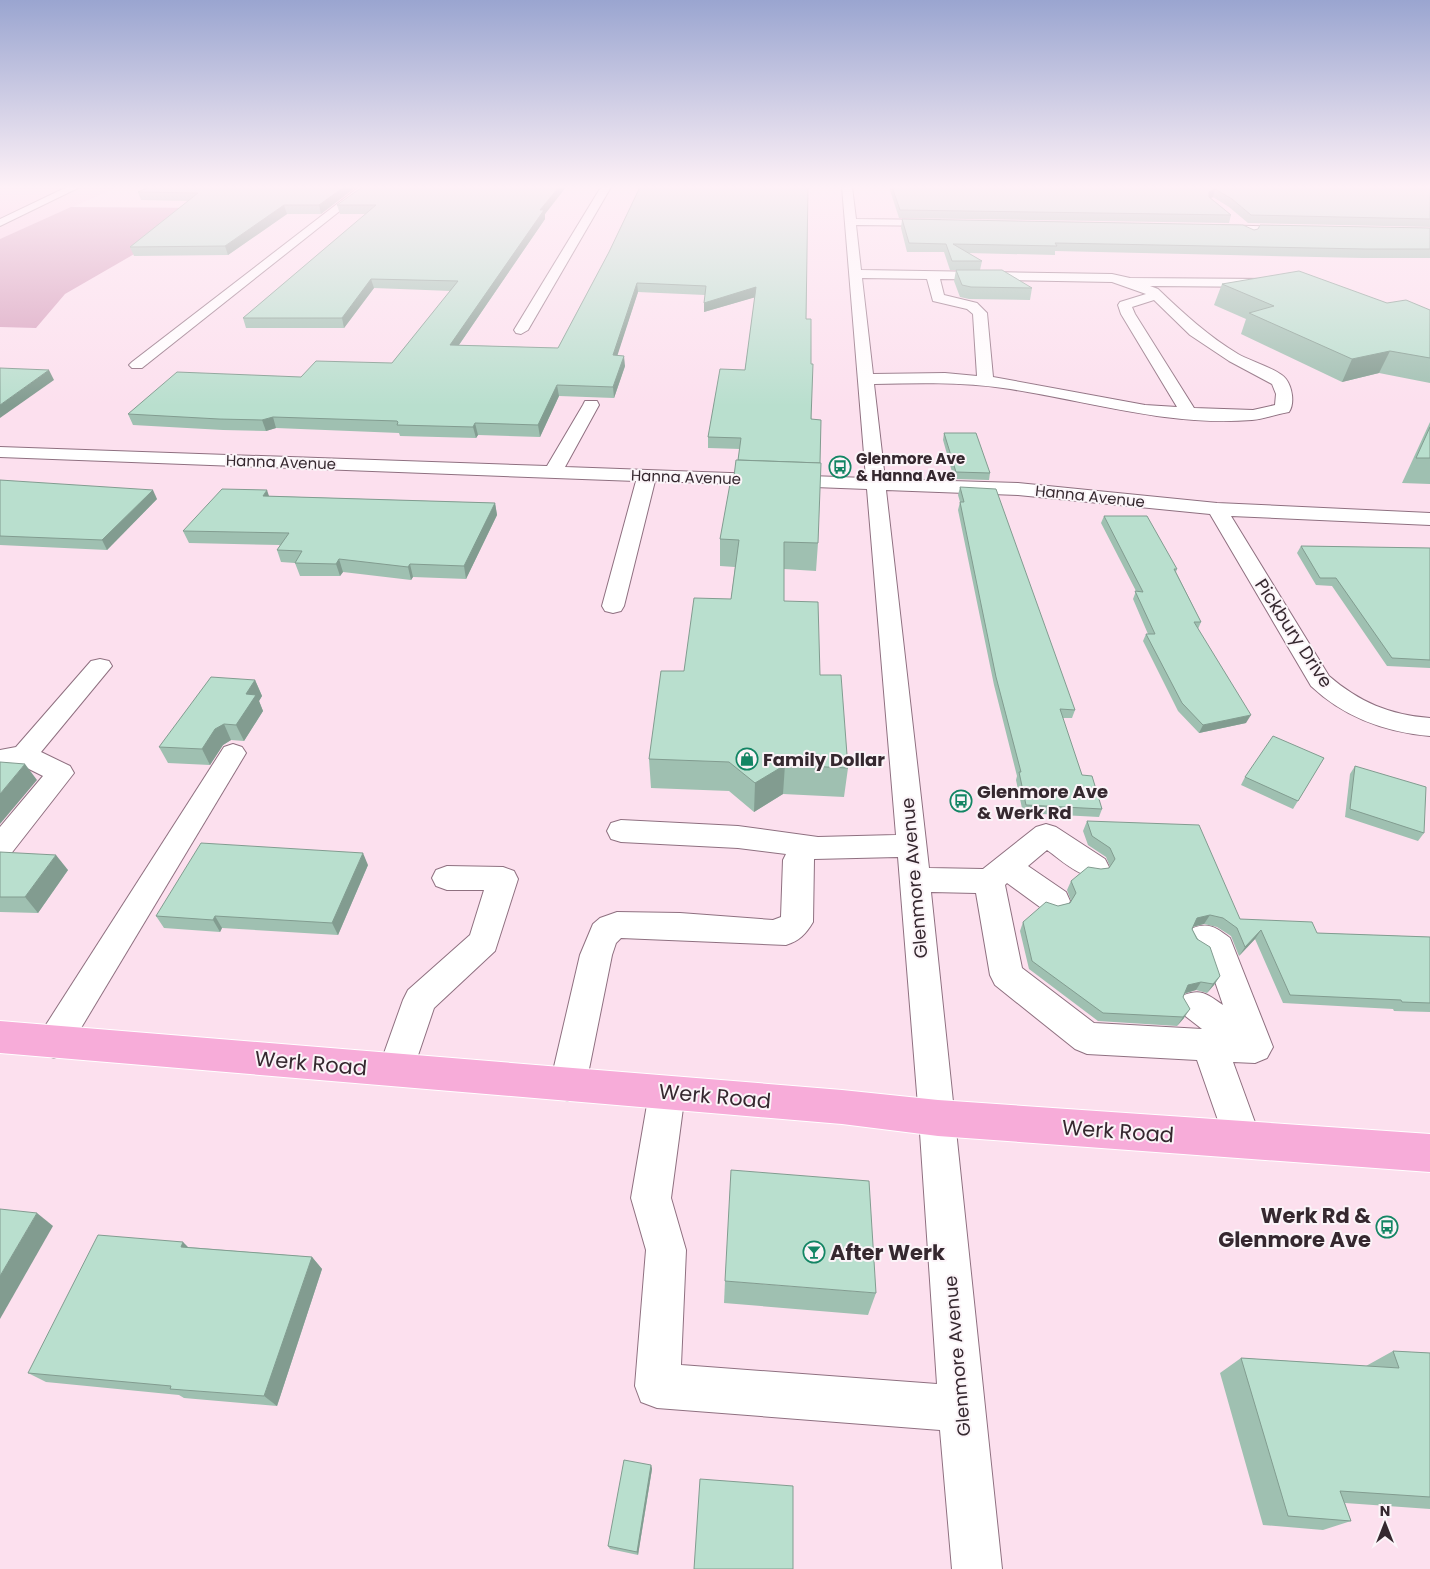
<svg xmlns="http://www.w3.org/2000/svg" width="1430" height="1569" font-family="Poppins,sans-serif">
<rect width="100%" height="100%" fill="#fce0ee"/>
<polygon fill="#f9cfe5" points="0,187 118,187 0,239"/>
<polygon fill="#d69fbc" points="71,207 214,208 65,294 36,328 0,327 0,239"/>
<g fill="none" stroke-linecap="round" stroke-linejoin="round">
<g stroke="#8f7080" stroke-width="2">
<g id="minor">
<polygon points="67,187 80,187 0,226 0,219"/>
<polygon points="359,187 370,187 142,368 132,368 129,365 132,362"/>
<polygon points="601,187 611,187 528,330 521,334 516,333 514,330"/>
<path d="M 842,187 L 852,187 L 856,219 L 939,220 L 945,223 L 939,226 L 856,225 L 861,270 L 1112,274 L 1130,278 L 1271,279 L 1277,283 L 1271,287 L 1150,286 L 1158,289 C 1183,313 1208,336 1238,354 C 1250,361 1278,369 1286,379 C 1292,387 1295,403 1289,412 C 1277,414 1264,419 1252,420 C 1167,427 1086,400 1003,388 C 961,382 917,383 874,384 L 885,479 L 1018,483 L 1217,503 L 1430,513 L 1430,525 L 1231,516 L 1329,676 C 1359,702 1390,715 1430,718 L 1430,736 C 1385,732 1345,718 1311,686 L 1210,514 L 1018,495 L 886,490 L 929,868 L 983,869 L 1036,827 L 1046,824 L 1056,827 L 1105,859 L 1109,867 L 1105,875 C 1083,882 1064,862 1047,850 L 1028,866 L 1066,892 L 1070,901 L 1066,910 L 1055,913 L 1044,910 L 1007,883 L 1005,885 L 1022,968 L 1094,1023 L 1202,1029 L 1184,1015 L 1179,1005 L 1184,995 C 1202,988 1208,995 1223,1005 L 1206,955 L 1193,946 L 1188,937 L 1193,928 C 1210,922 1216,928 1230,938 L 1273,1047 L 1267,1058 L 1255,1063 L 1233,1062 L 1261,1139 L 1255,1152 L 1242,1157 L 1229,1152 L 1197,1060 L 1087,1054 L 1075,1049 L 995,985 L 990,975 L 976,893 L 931,892 L 1002,1569 L 952,1569 L 940,1430 L 657,1408 L 641,1402 L 635,1386 L 646,1250 L 631,1198 L 649,1093 L 654,1081 L 667,1076 L 680,1081 L 685,1093 L 671,1198 L 686,1250 L 681,1365 L 937,1384 L 919,1118 L 898,857 L 814,859 L 813,922 C 806,934 799,941 786,945 L 621,938 L 616,943 L 612,955 L 586,1084 L 581,1096 L 568,1101 L 555,1096 L 550,1084 L 580,955 L 593,924 L 600,918 L 617,912 L 680,913 L 773,920 L 781,917 L 783,860 L 786,854 L 738,848 L 621,842 L 611,839 L 607,831 L 611,823 L 621,820 L 738,826 L 818,837 L 896,835 L 867,489 L 655,481 L 624,606 L 621,611 L 613,613 L 605,611 L 602,606 L 636,481 L 0,457 L 0,447 L 547,466 L 583,405 L 585,401 L 597,401 L 599,405 L 565,467 L 866,478 ZM 862,278 L 927,279 L 933,301 L 967,309 L 973,314 L 977,376 L 945,373 L 873,374 ZM 940,279 L 1112,282 L 1146,294 L 1120,302 L 1118,305 L 1121,314 L 1177,407 L 1145,405 L 993,377 L 987,313 L 977,303 L 944,295 ZM 1154,300 L 1190,335 L 1229,361 L 1272,384 L 1276,394 L 1275,405 L 1253,410 L 1194,408 L 1135,314 L 1132,307 Z"/>
<polygon points="1214,225 1296,227 1302,230 1296,233 1210,230 1210,226"/>
<polygon points="100,659 109,661 112,666 41,752 70,766 74,773 10,855 0,858 0,827 43,776 21,765 0,768 0,750 16,747 91,661"/>
<polygon points="233,744 242,747 246,753 66,1053 54,1058 42,1053 37,1042 42,1031 224,747"/>
<polygon points="447,866 503,867 514,871 518,879 495,951 434,1008 409,1082 396,1086 383,1082 378,1070 403,1000 408,990 470,935 484,890 447,890 436,886 432,878 436,870"/>
</g>
</g>
<g stroke="#fff" stroke-width="2">
<polygon id="major" points="0,1021 842,1090 938,1100 1430,1134 1430,1172 938,1136 842,1124 0,1053"/>
</g>
<use href="#minor" fill="#fff" fill-rule="evenodd"/>
<use href="#major" fill="#f7acd9" fill-rule="evenodd"/>
</g>
<g fill="#9fc0b1">
<polygon points="149,187 356,187 321,214 287,214 228,255 134,256 130,247 188,201 141,200 138,192"/>
<polygon points="362,187 566,187 545,214 545,219 459,345 558,348 609,252 640,187 806,319 818,543 816,571 784,569 784,601 820,675 848,768 844,797 783,794 754,812 729,791 651,788 649,759 684,671 731,599 735,567 720,566 720,539 738,460 740,449 708,448 708,437 745,370 755,297 704,312 705,295 638,292 617,355 625,366 614,398 559,396 540,437 478,435 476,438 400,436 399,433 276,428 266,431 223,430 133,425 128,414 301,377 392,363 451,291 374,288 344,328 246,328 243,318 366,214 340,214 337,205"/>
<polygon points="889,187 1430,187 1430,227 1248,223 1229,207 1213,197 1211,198 1231,215 1229,223 899,218"/>
<polygon points="902,219 1254,230 1430,228 1430,258 1362,258 1055,251 1055,255 968,253 982,261 980,270 950,270 944,252 907,252 901,228"/>
<polygon points="956,270 1032,288 1030,300 969,299 960,297 954,281"/>
<polygon points="1222,284 1387,303 1430,310 1430,383 1379,373 1342,382 1241,334 1246,319 1214,305"/>
<polygon points="1430,422 1430,484 1402,483"/>
<polygon points="944,433 990,473 989,480 954,479 943,440"/>
<polygon points="0,480 157,499 107,550 0,545"/>
<polygon points="960,487 1075,710 1072,718 1062,718 1082,775 1102,809 1099,817 1023,813 1016,780 1017,776 994,685 958,510 960,502 958,495"/>
<polygon points="269,496 495,503 497,515 466,579 413,577 411,580 343,572 340,576 300,576 295,563 281,562 277,550 280,545 189,543 183,531"/>
<polygon points="1104,516 1177,569 1176,572 1201,622 1198,629 1246,723 1199,733 1178,711 1143,641 1146,634 1148,634 1133,599 1136,591 1101,523"/>
<polygon points="1301,546 1430,548 1430,668 1387,666 1332,586 1316,585 1297,553"/>
<polygon points="255,680 262,696 259,701 263,711 244,741 231,740 223,745 210,765 168,763 159,747"/>
<polygon points="1324,758 1293,809 1241,785 1245,777"/>
<polygon points="1355,766 1424,833 1418,841 1345,817 1350,774"/>
<polygon points="1087,821 1240,919 1317,933 1430,937 1430,1012 1394,1011 1393,1009 1283,1003 1255,939 1239,956 1231,936 1217,927 1204,924 1193,927 1192,929 1220,976 1214,985 1207,993 1196,990 1184,994 1183,997 1184,1018 1177,1026 1098,1021 1029,969 1020,931 1023,922 1058,906 1070,903 1071,901 1067,890 1071,881 1101,869 1109,868 1110,867 1106,857 1088,845 1083,831"/>
<polygon points="0,852 68,870 38,913 0,912"/>
<polygon points="368,865 338,935 222,928 220,932 164,928 156,916"/>
<polygon points="188,1247 312,1257 322,1269 277,1406 184,1398 179,1395 46,1382 28,1373"/>
<polygon points="725,1281 876,1293 868,1315 724,1303"/>
<polygon points="1393,1351 1430,1353 1430,1509 1345,1503 1351,1521 1323,1530 1263,1525 1220,1373 1241,1358 1366,1366"/>
<polygon points="651,1465 652,1469 638,1555 610,1549 608,1546"/>
</g>
<g fill="#829c90">
<polygon points="344,187 356,187 321,214 319,205"/>
<polygon points="559,187 566,187 545,214 545,219 452,355 450,345 540,210"/>
<polygon points="1215,189 1213,197 1206,200 1209,192"/>
<polygon points="284,205 287,214 228,255 225,246"/>
<polygon points="371,279 374,288 344,328 342,318"/>
<polygon points="637,283 638,292 614,366 613,355"/>
<polygon points="756,287 756,297 704,312 704,303"/>
<polygon points="1390,351 1379,373 1342,382 1352,359"/>
<polygon points="624,356 625,366 614,398 613,387"/>
<polygon points="49,370 54,380 0,418 0,405"/>
<polygon points="557,385 559,396 540,437 538,425"/>
<polygon points="273,417 276,428 266,431 262,420"/>
<polygon points="475,423 478,435 476,438 473,427"/>
<polygon points="153,490 157,499 107,550 102,540"/>
<polygon points="267,490 271,502 263,496"/>
<polygon points="495,503 497,515 466,579 464,566"/>
<polygon points="339,559 343,572 340,576 336,564"/>
<polygon points="410,564 413,577 411,580 408,567"/>
<polygon points="255,680 262,696 259,701 263,711 244,741 236,725 246,694"/>
<polygon points="1251,715 1246,723 1199,733 1203,725"/>
<polygon points="224,724 231,740 223,745 210,765 202,749 215,729"/>
<polygon points="25,764 37,780 0,824 0,794"/>
<polygon points="785,765 783,794 754,812 755,783"/>
<polygon points="363,853 368,865 338,935 332,923"/>
<polygon points="56,855 68,870 38,913 25,897"/>
<polygon points="1210,915 1204,924 1191,927 1197,918"/>
<polygon points="215,916 222,928 220,932 213,920"/>
<polygon points="1261,930 1255,939 1239,956 1245,947"/>
<polygon points="1220,976 1214,985 1207,993 1213,984"/>
<polygon points="1201,982 1196,990 1182,994 1188,985"/>
<polygon points="1190,1009 1184,1018 1177,1026 1183,1017"/>
<polygon points="37,1213 53,1226 0,1319 0,1276"/>
<polygon points="183,1242 196,1255 181,1247"/>
<polygon points="312,1257 322,1269 277,1406 264,1396"/>
<polygon points="651,1465 652,1469 638,1555 637,1552"/>
</g>
<g fill="#b9dfce" stroke="#829c90">
<polygon points="149,187 344,187 319,205 284,205 225,246 130,247 198,193 138,192"/>
<polygon points="362,187 559,187 540,210 544,210 450,345 558,348 609,252 640,187 808,187 806,319 811,319 811,364 813,364 811,419 821,420 820,463 738,460 741,438 708,437 720,369 745,370 756,287 704,303 706,286 637,283 613,355 624,356 613,387 557,385 538,425 475,423 473,427 397,425 398,422 397,421 273,417 262,420 219,419 128,414 177,372 301,377 316,361 392,363 458,281 371,279 342,318 243,318 376,205 337,205"/>
<polygon points="892,187 1430,187 1430,219 1251,215 1232,199 1215,189 1209,192 1209,197 1231,215 900,210"/>
<polygon points="902,219 1243,225 1254,230 1258,229 1260,225 1430,228 1430,249 1366,249 1055,243 1057,246 953,244 982,261 952,261 946,244 909,243"/>
<polygon points="956,270 1002,270 1032,288 971,287 962,285"/>
<polygon points="1299,271 1387,303 1406,300 1430,310 1430,358 1390,351 1352,359 1249,313 1274,306 1222,284"/>
<polygon points="0,368 49,370 0,405"/>
<polygon points="1430,427 1430,458 1416,458"/>
<polygon points="944,433 976,433 990,473 956,472"/>
<polygon points="736,460 821,463 818,543 784,542 784,601 818,602 820,675 841,675 848,768 785,765 755,783 729,762 649,759 661,671 684,671 694,598 731,599 739,540 720,539 730,484 733,484"/>
<polygon points="0,480 153,490 102,540 0,536"/>
<polygon points="960,487 996,489 1075,710 1060,709 1082,775 1092,776 1102,809 1026,805 1019,772 1021,772 996,677 960,502 964,502"/>
<polygon points="222,489 267,490 263,496 495,503 464,566 410,564 408,567 339,559 336,564 295,563 302,551 277,550 289,533 183,531"/>
<polygon points="1104,516 1147,516 1177,569 1174,569 1201,622 1194,622 1251,715 1203,725 1182,703 1146,634 1155,634 1135,591 1143,592"/>
<polygon points="1301,546 1430,548 1430,660 1392,658 1336,578 1320,578"/>
<polygon points="211,677 255,680 246,694 256,695 236,725 224,724 215,729 202,749 159,747"/>
<polygon points="1273,736 1324,758 1298,801 1245,777"/>
<polygon points="0,762 25,764 0,794"/>
<polygon points="1355,766 1426,787 1424,833 1350,809"/>
<polygon points="1087,821 1199,825 1240,919 1312,922 1317,933 1430,937 1430,1003 1402,1002 1401,1000 1290,995 1261,930 1245,947 1237,928 1223,918 1210,915 1197,918 1192,929 1197,939 1210,947 1220,976 1213,984 1201,982 1188,985 1183,997 1190,1009 1183,1017 1103,1013 1032,961 1023,922 1046,902 1058,906 1070,903 1076,893 1071,881 1088,867 1101,869 1109,868 1115,859 1110,848 1092,836"/>
<polygon points="201,843 363,853 332,923 215,916 213,920 156,916"/>
<polygon points="0,852 56,855 25,897 0,897"/>
<polygon points="731,1170 869,1181 876,1293 725,1281"/>
<polygon points="0,1209 37,1213 0,1276"/>
<polygon points="98,1235 183,1242 181,1247 312,1257 264,1396 170,1389 171,1386 28,1373"/>
<polygon points="1393,1351 1430,1353 1430,1497 1340,1491 1351,1521 1288,1516 1241,1358 1399,1368"/>
<polygon points="624,1460 651,1465 637,1552 608,1546"/>
<polygon points="700,1479 793,1486 793,1569 694,1569"/>
</g>
<linearGradient id="sky" x2="0" y2="1"><stop stop-color="#9aa5d0"/><stop offset="0.46" stop-color="#fef1f7"/><stop offset="1" stop-color="#fef1f7" stop-opacity="0"/></linearGradient>
<rect width="1430" height="406" fill="url(#sky)"/>
<defs>
<g id="bus-ring" transform="scale(1.125)"><circle r="9.5" fill="#fbf4f8" stroke="#138564" stroke-width="1.5"/><path d="M-5-6H5V4H4V6H2V4H-2V6H-4V4H-5ZM-3.5-4V0h7V-4ZM-3.5 1.2v1.5H-2V1.2ZM2 1.2v1.5H3.5V1.2Z" fill="#138564"/></g>
<g id="shop-ring" transform="scale(1.125)"><circle r="9.5" fill="#fbf4f8" stroke="#138564" stroke-width="1.5"/><path d="M-5-2.5h2.3a2.7 3.5 0 0 1 5.4 0H5L5.5 6h-11ZM-1.5-2.5h3a1.5 2.3 0 0 0-3 0Z" fill="#138564"/></g>
<g id="bar-ring" transform="scale(1.125)"><circle r="9.5" fill="#fbf4f8" stroke="#138564" stroke-width="1.5"/><path d="M-6-5H6L.8 .8V4.5H3.5V6h-7V4.5H-.8V.8Z" fill="#138564"/></g>
</defs>
<g fill-rule="evenodd">
<use href="#bus-ring" x="840" y="467"/>
<use href="#shop-ring" x="747" y="759"/>
<use href="#bus-ring" x="961" y="801"/>
<use href="#bus-ring" x="1387" y="1227"/>
<use href="#bar-ring" x="814" y="1252"/>
</g>
<g text-anchor="middle" dominant-baseline="central" stroke-width="4" stroke-linejoin="round" paint-order="stroke">
<g font-size="15" font-weight="bold" fill="#35282f" stroke="#fbf4f8" text-anchor="start">
<text x="856" y="458">Glenmore Ave<tspan x="856" dy="17">&amp; Hanna Ave</tspan></text>
</g>
<g font-size="15" fill="#35282f" stroke="#fbf4f8">
<text transform="translate(281 462) rotate(2)">Hanna Avenue</text>
<text transform="translate(686 477) rotate(2)">Hanna Avenue</text>
<text transform="translate(1090 496) rotate(6)">Hanna Avenue</text>
</g>
<g font-size="18" fill="#35282f" stroke="#fbf4f8">
<text transform="translate(1294 633) rotate(57)">Pickbury Drive</text>
<text transform="translate(914 878) rotate(-95)">Glenmore Avenue</text>
<text transform="translate(957 1356) rotate(-95)">Glenmore Avenue</text>
</g>
<g font-size="18" font-weight="bold" fill="#35282f" stroke="#fbf4f8" text-anchor="start">
<text x="763" y="759">Family Dollar</text>
<text x="977" y="791">Glenmore Ave<tspan x="977" dy="21">&amp; Werk Rd</tspan></text>
</g>
<g font-size="21" fill="#35282f" stroke="#fbf4f8">
<text transform="translate(311 1063) rotate(5)">Werk Road</text>
<text transform="translate(715 1096) rotate(5)">Werk Road</text>
<text transform="translate(1118 1131) rotate(4)">Werk Road</text>
</g>
<g font-size="21" font-weight="bold" fill="#35282f" stroke="#fbf4f8" text-anchor="end">
<text x="1371" y="1215">Werk Rd &amp;<tspan x="1371" dy="24">Glenmore Ave</tspan></text>
<text x="830" y="1252" text-anchor="start">After Werk</text>
</g>
</g>
<g transform="translate(1385 1524)" stroke="#fbf4f8" stroke-width="4" paint-order="stroke">
<path d="M0-4L9 19L0 12L-9 19Z" fill="#35282f"/>
<text y="-8" font-size="14" font-weight="bold" text-anchor="middle" fill="#35282f">N</text>
</g>
</svg>
